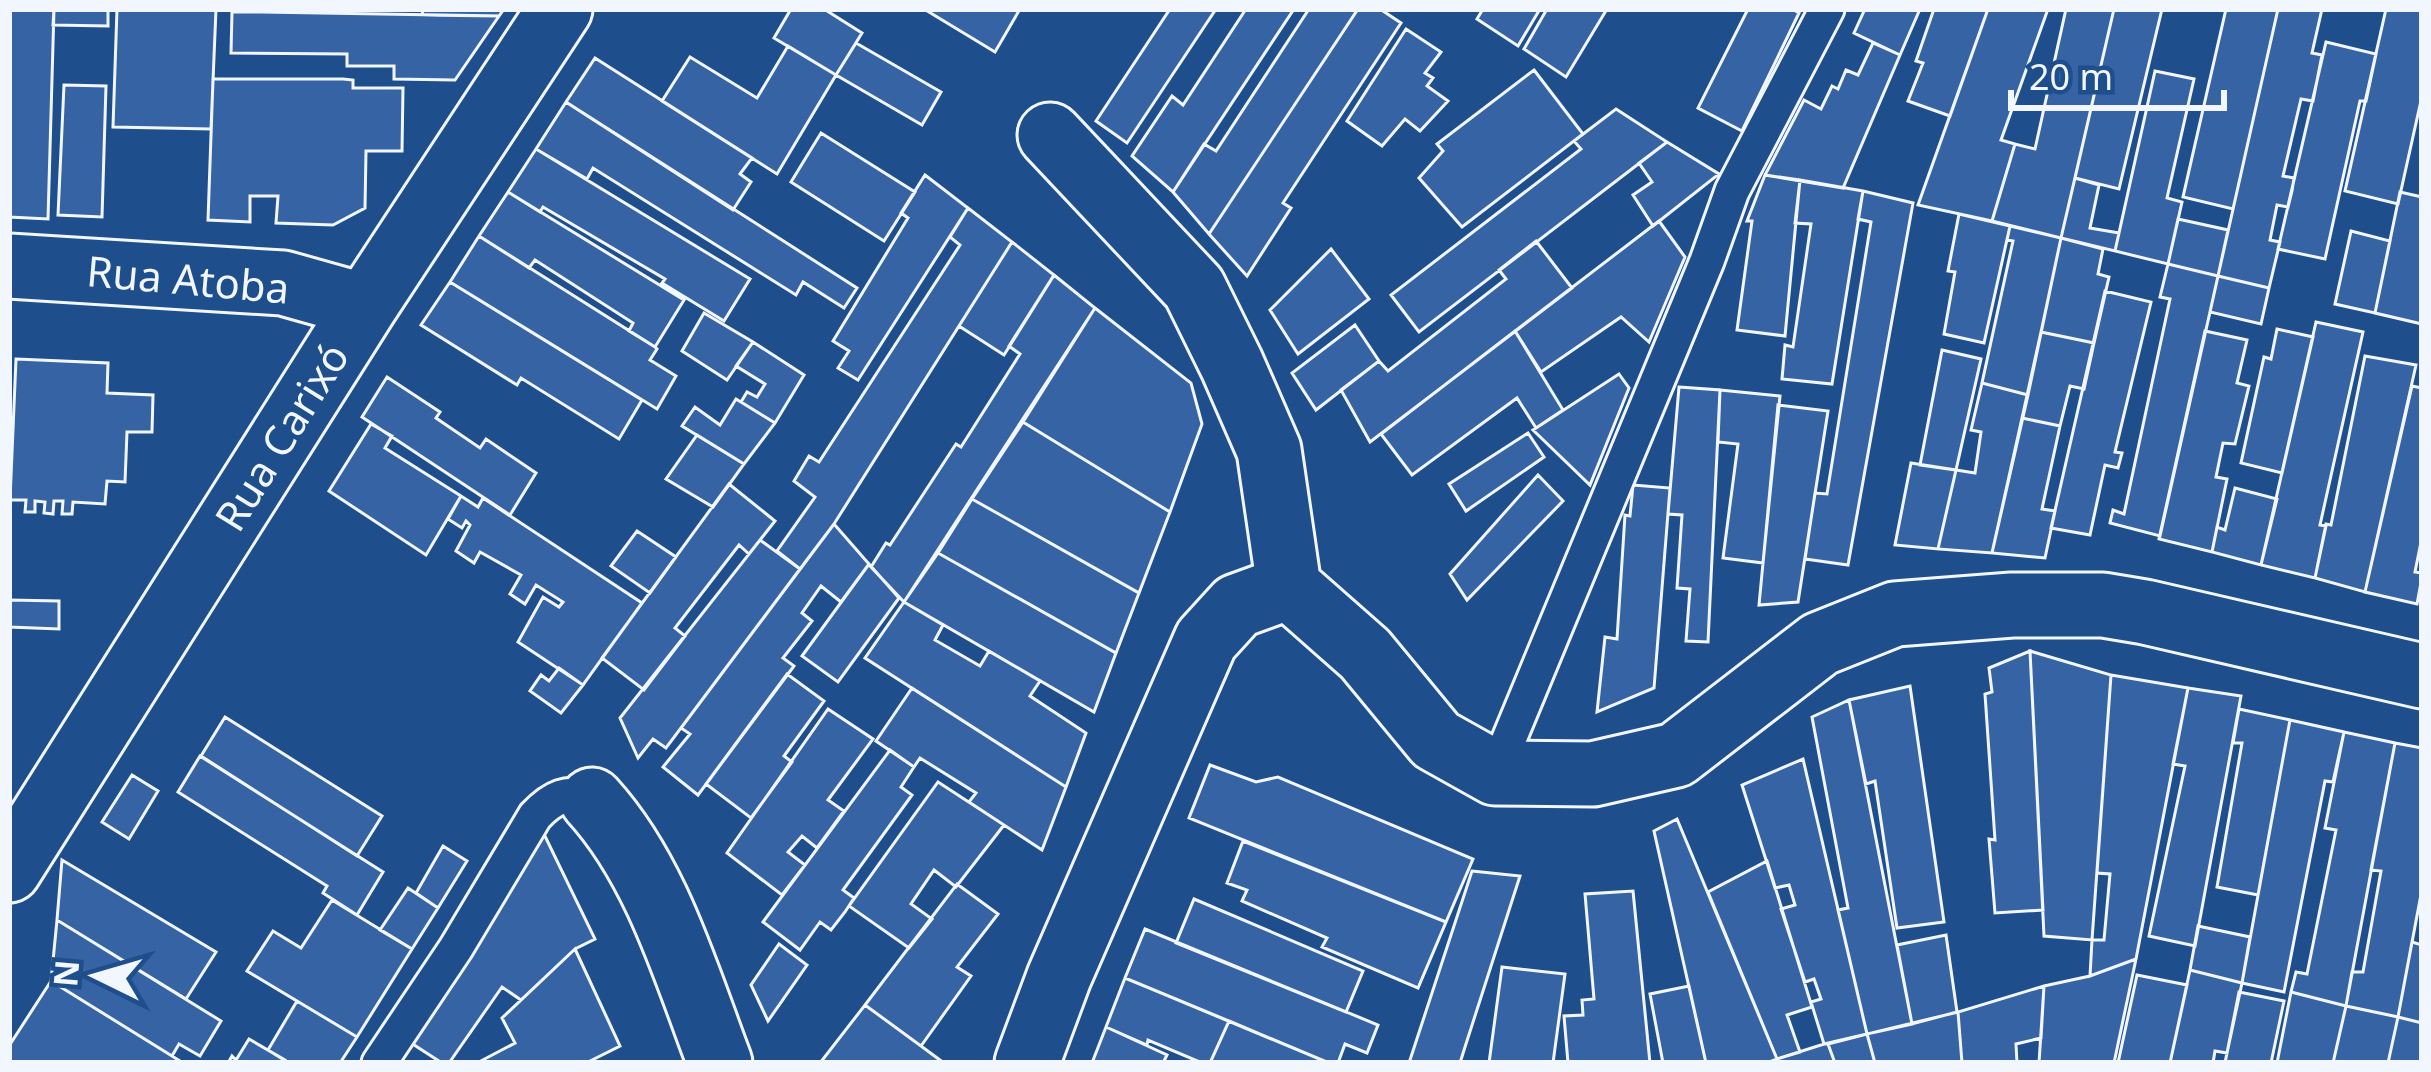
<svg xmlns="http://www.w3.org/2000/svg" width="2431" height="1072" font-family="'Noto Sans',sans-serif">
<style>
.building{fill:#3563a3;stroke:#f2f6ff;stroke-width:3}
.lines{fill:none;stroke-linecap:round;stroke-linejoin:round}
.lane-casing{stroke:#f2f6ff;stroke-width:39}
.street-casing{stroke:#f2f6ff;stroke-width:69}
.lane{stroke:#1f4e8c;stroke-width:33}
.street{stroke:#1f4e8c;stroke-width:63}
.labels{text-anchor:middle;stroke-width:9;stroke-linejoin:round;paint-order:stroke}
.street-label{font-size:42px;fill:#f2f6ff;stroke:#1f4e8c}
</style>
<rect width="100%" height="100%" fill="#1f4e8c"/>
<path class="building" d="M 9,9 L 54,9 L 48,219 L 9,217 Z
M 54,9 L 108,9 L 108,26 L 53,25 Z
M 117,9 L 216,9 L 211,129 L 113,127 Z
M 423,9 L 504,9 L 499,16 L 422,15 Z
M 791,9 L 824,9 L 862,33 L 836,75 L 774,38 Z
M 924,9 L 1020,9 L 995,52 Z
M 1170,9 L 1216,9 L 1127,143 L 1096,121 Z
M 1246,9 L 1294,9 L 1173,192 L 1132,156 L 1172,96 L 1183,105 Z
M 1309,9 L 1358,9 L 1209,234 L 1173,192 L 1204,144 L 1216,151 Z
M 1358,9 L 1380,9 L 1401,23 L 1283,203 L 1291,208 L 1247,276 L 1209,234 Z
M 1483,9 L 1540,9 L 1518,46 L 1477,19 Z
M 1547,9 L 1607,9 L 1566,77 L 1524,49 Z
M 1748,9 L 1792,9 L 1799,13 L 1742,131 L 1698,108 Z
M 1865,9 L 1920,9 L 1900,55 L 1854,33 Z
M 1934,9 L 1988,9 L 1950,116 L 1908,101 L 1923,63 L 1916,61 Z
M 1988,9 L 2048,9 L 2001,140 L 2015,144 L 1992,221 L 1918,205 Z
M 2066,9 L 2114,9 L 2061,238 L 1992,221 L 2015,144 L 2035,149 Z
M 2114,9 L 2162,9 L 2119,189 L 2075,178 Z
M 2226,9 L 2278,9 L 2233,209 L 2183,197 Z
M 2278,9 L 2322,9 L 2312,53 L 2322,55 L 2313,101 L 2301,99 L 2283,176 L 2294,178 L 2292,191 L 2288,207 L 2277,205 L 2270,240 L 2280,242 L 2269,288 L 2218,276 Z
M 2386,9 L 2422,9 L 2422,96 L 2398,204 L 2345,191 Z
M 232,12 L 261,12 L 499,16 L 455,80 L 394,79 L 394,66 L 347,66 L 347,54 L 231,53 Z
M 1406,29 L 1441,52 L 1425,73 L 1433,78 L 1427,86 L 1448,101 L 1420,131 L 1405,119 L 1382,146 L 1347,121 Z
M 2326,42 L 2376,54 L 2366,101 L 2360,101 L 2325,259 L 2278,249 Z
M 856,43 L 941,92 L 922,125 L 836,75 Z
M 1873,43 L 1900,55 L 1843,188 L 1765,175 L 1804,100 L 1821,109 L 1832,86 L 1838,89 L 1846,70 L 1858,75 Z
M 788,46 L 836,75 L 777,174 L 662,101 L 690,57 L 757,98 Z
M 595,58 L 752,158 L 740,174 L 751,182 L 733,210 L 566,102 Z
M 1534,70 L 1583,134 L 1462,227 L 1419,178 L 1443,151 L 1437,144 Z
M 2155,71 L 2194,79 L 2167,198 L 2182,202 L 2168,264 L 2115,251 Z
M 213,79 L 343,79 L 353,80 L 353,88 L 403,88 L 402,151 L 366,151 L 365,208 L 333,225 L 276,223 L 278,196 L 250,196 L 250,222 L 208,220 Z
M 64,85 L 106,86 L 102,217 L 58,215 Z
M 566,102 L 857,288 L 844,308 L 803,282 L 796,295 L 593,168 L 587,179 L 536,149 Z
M 1616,109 L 1667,142 L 1419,332 L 1391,295 L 1581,149 L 1574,141 Z
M 821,133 L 915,192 L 884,241 L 791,182 Z
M 1667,142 L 1719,174 L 1653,226 L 1633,195 L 1652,182 L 1639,163 Z
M 536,149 L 750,279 L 724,321 L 662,283 L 665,279 L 543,207 L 540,212 L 508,192 Z
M 925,175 L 968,208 L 858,380 L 838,368 L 849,351 L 833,341 L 908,218 L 901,213 Z
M 1765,175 L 1800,180 L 1785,336 L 1737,330 L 1752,221 L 1747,221 Z
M 2075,178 L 2099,185 L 2090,228 L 2119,233 L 2115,251 L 2061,238 Z
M 1800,180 L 1863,191 L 1832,384 L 1782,379 L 1785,345 L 1793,347 L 1811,224 L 1795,223 Z
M 1863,191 L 1913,203 L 1848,565 L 1805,559 L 1815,493 L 1827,494 L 1871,222 L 1858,219 Z
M 508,192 L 684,300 L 655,347 L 629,331 L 633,323 L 535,260 L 529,268 L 479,236 Z
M 2400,192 L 2422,197 L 2422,324 L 2375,313 Z
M 968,208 L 1012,242 L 834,524 L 800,569 L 777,551 L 815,497 L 794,481 L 809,456 L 819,462 L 960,245 L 950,237 Z
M 1959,214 L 2010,226 L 1984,343 L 1944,334 L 1955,272 L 1948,271 Z
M 2178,219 L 2228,230 L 2218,276 L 2168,264 Z
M 1659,221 L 1685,257 L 1649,342 L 1621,317 L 1541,372 L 1515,331 Z
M 2010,226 L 2061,238 L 2028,395 L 1982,383 L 2013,241 L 2007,240 Z
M 2351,231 L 2390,241 L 2375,313 L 2335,304 Z
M 479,236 L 655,347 L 657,349 L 650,360 L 676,376 L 657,409 L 450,282 Z
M 2061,238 L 2103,249 L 2098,274 L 2109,277 L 2094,343 L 2041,332 Z
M 1536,241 L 1572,288 L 1370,442 L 1341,390 L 1379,361 L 1388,371 L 1506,279 L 1499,270 Z
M 1012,242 L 1054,275 L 1004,355 L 959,326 Z
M 1331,249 L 1369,299 L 1298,354 L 1270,310 Z
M 2168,264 L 2218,276 L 2160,536 L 2110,523 L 2113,510 L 2124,514 L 2170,299 L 2160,297 Z
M 1054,275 L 1095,308 L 904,602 L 871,567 L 886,543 L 890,545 L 956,444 L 961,447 L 1020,354 L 1009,346 Z
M 2218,276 L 2269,288 L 2261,324 L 2210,312 Z
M 450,282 L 642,400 L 619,439 L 521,378 L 517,385 L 421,325 Z
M 2105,291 L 2151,302 L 2115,452 L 2122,453 L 2118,468 L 2105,465 L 2090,535 L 2051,528 Z
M 1095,308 L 1191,383 L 1202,424 L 1170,512 L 1023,422 Z
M 704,313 L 753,342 L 727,380 L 682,351 Z
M 2316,322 L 2363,332 L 2320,525 L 2326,526 L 2315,578 L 2261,565 Z
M 1355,325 L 1379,361 L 1316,410 L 1292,373 Z
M 2277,329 L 2313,337 L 2282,473 L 2241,463 L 2264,357 L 2271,359 Z
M 1515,331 L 1563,410 L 1536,428 L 1517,398 L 1412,475 L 1381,434 Z
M 2205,331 L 2247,340 L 2237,383 L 2249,386 L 2235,444 L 2223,443 L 2216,477 L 2227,479 L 2212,552 L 2159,539 Z
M 2041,332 L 2094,343 L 2084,389 L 2070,386 L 2060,426 L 2022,418 Z
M 753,342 L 804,375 L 775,423 L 741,402 L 747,392 L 757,397 L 765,384 L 736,366 Z
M 1942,350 L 1981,359 L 1956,470 L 1920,465 Z
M 2365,356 L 2416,365 L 2365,592 L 2315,578 L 2326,524 L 2331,525 Z
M 16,359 L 108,363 L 107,393 L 153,395 L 152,432 L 127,432 L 125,482 L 107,481 L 105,504 L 73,502 L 72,514 L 62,514 L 63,501 L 54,501 L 53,514 L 44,513 L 45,502 L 35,501 L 35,512 L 25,512 L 26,500 L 10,500 Z
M 1619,374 L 1629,388 L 1590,485 L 1533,430 Z
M 387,377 L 440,412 L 436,418 L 480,448 L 486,439 L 536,473 L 510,515 L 362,417 Z
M 1982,383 L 2028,395 L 1992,553 L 1938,549 L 1956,470 L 1975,473 L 1981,432 L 1971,430 Z
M 2412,386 L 2422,388 L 2422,537 L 2415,572 L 2422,573 L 2422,577 L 2417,604 L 2365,592 Z
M 1679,387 L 1720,390 L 1708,642 L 1686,641 L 1690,589 L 1677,588 L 1682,515 L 1668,514 Z
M 1720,390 L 1780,396 L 1763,563 L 1723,558 L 1738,444 L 1718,442 Z
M 736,399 L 775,423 L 744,464 L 682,426 L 695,407 L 720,425 Z
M 1778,405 L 1828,411 L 1798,602 L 1759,605 Z
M 2022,418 L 2060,426 L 2042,509 L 2055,511 L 2045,558 L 1992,553 Z
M 1023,422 L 1170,512 L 1139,593 L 972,499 Z
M 371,424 L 392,436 L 385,448 L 461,496 L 426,555 L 329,491 Z
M 1528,433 L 1544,457 L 1466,511 L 1449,484 Z
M 697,435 L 744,464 L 713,507 L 666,479 Z
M 1911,463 L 1956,470 L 1938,549 L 1895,545 Z
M 1538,475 L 1563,501 L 1467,600 L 1450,574 Z
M 729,484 L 775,521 L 749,554 L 739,545 L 675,628 L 685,636 L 644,690 L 602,658 Z
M 1633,485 L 1670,488 L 1654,688 L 1597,712 L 1605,637 L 1617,639 L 1625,515 L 1630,516 Z
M 2235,488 L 2277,499 L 2261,565 L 2212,552 L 2217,527 L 2225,530 Z
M 461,496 L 478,507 L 483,498 L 642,603 L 583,685 L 518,642 L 543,597 L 559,607 L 563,602 L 536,585 L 525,604 L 510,594 L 521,575 L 480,552 L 474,563 L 456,551 L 470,525 L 466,521 L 462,528 L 448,519 Z
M 972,499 L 1139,593 L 1116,653 L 938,553 Z
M 834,524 L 869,564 L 841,602 L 821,586 L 802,613 L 812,621 L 783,658 L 794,666 L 698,795 L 663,767 L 690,734 L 681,728 Z
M 637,531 L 676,557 L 650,593 L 611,566 Z
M 760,540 L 800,569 L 666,748 L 653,739 L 638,758 L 620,718 Z
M 938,553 L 1116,653 L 1094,712 L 904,602 Z
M 869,564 L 899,598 L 838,682 L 802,656 Z
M 9,600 L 59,601 L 59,629 L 9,627 Z
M 904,602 L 943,625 L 935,640 L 980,666 L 989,651 L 1040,681 L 1030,696 L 1086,733 L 1066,787 L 865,658 Z
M 2030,651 L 2043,910 L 1995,913 L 1989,839 L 1995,840 L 1985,694 L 1992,692 L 1989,668 Z
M 2030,651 L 2111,675 L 2092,940 L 2044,936 Z
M 559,668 L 583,685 L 561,713 L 530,691 L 541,675 L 549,681 Z
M 787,674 L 824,701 L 784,756 L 792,762 L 751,818 L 706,784 Z
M 2111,675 L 2188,688 L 2136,959 L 2090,976 L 2092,940 L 2104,940 L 2110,874 L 2097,873 Z
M 1910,686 L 1944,922 L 1897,928 L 1875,781 L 1866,784 L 1849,700 Z
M 912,688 L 1066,787 L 1042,850 L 969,802 L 976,793 L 920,758 L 914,767 L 876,741 Z
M 2188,688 L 2241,696 L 2195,946 L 2149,936 L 2185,766 L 2173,764 Z
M 1849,700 L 1912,1024 L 1867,1034 L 1838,910 L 1848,908 L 1812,717 Z
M 828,709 L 873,739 L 828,800 L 844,811 L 817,848 L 802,836 L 788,852 L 805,865 L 782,895 L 727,853 Z
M 2239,709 L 2290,720 L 2258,895 L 2217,887 L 2242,743 L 2233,743 Z
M 225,717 L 382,816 L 357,856 L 201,756 Z
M 2290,720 L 2344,732 L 2333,782 L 2325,781 L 2284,992 L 2242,983 Z
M 2344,732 L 2395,743 L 2346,1006 L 2291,992 L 2296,972 L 2307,974 L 2336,830 L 2325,828 Z
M 2395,743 L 2422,748 L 2422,889 L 2398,1017 L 2346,1006 L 2352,972 L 2363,972 L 2381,871 L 2371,870 Z
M 890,750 L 914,767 L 901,787 L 912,795 L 843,890 L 854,898 L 845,912 L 831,930 L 820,922 L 800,950 L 763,922 Z
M 200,756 L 383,872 L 357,915 L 323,893 L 327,886 L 178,792 Z
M 1803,759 L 1867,1034 L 1824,1044 L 1811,1002 L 1821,999 L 1814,979 L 1805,982 L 1781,909 L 1795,905 L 1789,885 L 1775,888 L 1742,785 Z
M 1210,765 L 1256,782 L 1278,777 L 1473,859 L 1446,922 L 1189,818 Z
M 132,775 L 158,791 L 129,839 L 102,822 Z
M 938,782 L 1004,825 L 956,887 L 934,870 L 911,904 L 932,919 L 909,948 L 849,906 Z
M 1677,819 L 1777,1059 L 1767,1063 L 1706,1063 L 1654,831 Z
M 542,830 L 595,939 L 575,949 L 521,1000 L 502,987 L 449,1063 L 442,1063 L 408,1041 Z
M 1243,841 L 1446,922 L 1418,988 L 1322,947 L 1327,938 L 1242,901 L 1247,890 L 1227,883 Z
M 443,846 L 467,861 L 438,908 L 416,893 Z
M 62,860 L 216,952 L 186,999 L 57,920 Z
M 1767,861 L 1812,1007 L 1787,1015 L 1800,1052 L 1777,1059 L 1708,892 Z
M 1472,871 L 1520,876 L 1465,1047 L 1460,1063 L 1409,1063 Z
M 957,884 L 998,914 L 957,967 L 971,976 L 921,1046 L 865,1005 Z
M 408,888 L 438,908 L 412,949 L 380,930 Z
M 1633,891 L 1650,1063 L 1568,1063 L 1564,1016 L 1583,1015 L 1582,1000 L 1594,999 L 1585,894 Z
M 1194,899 L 1363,971 L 1346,1012 L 1176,943 Z
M 332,900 L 412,949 L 357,1037 L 247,971 L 273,931 L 301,948 Z
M 57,920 L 221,1021 L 200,1056 L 179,1044 L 172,1056 L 51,981 Z
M 2198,926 L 2250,937 L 2242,983 L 2190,970 Z
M 1145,929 L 1378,1025 L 1367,1053 L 1345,1044 L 1338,1063 L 1329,1063 L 1125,978 Z
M 1946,935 L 1957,1012 L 1912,1024 L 1897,945 Z
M 2412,942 L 2422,945 L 2422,1023 L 2398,1017 Z
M 779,944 L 807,965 L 768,1021 L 751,985 Z
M 575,949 L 620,1046 L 586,1063 L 477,1063 L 515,1043 L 502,1018 Z
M 2136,959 L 2114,1063 L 2039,1063 L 2044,986 L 2090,976 Z
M 1502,967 L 1565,974 L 1553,1063 L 1489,1063 Z
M 2190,970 L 2242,983 L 2227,1053 L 2215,1051 L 2213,1063 L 2170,1063 Z
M 2137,975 L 2187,985 L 2170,1063 L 2118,1063 Z
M 1125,978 L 1229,1021 L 1210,1063 L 1202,1063 L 1148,1040 L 1147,1045 L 1106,1027 Z
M 51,981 L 172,1056 L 183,1063 L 9,1063 L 9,1046 Z
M 1689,986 L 1706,1063 L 1663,1063 L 1650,994 Z
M 2044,986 L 2041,1038 L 2016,1044 L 2017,1063 L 1962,1063 L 1958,1012 Z
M 2239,992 L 2284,1001 L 2271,1063 L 2225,1063 Z
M 2291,992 L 2346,1006 L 2333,1063 L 2277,1063 Z
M 297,1001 L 357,1037 L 340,1063 L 289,1063 L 268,1050 Z
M 865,1005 L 921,1046 L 944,1063 L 820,1063 Z
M 2346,1006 L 2398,1017 L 2388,1063 L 2333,1063 Z
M 1958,1012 L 1962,1063 L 1875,1063 L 1867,1034 Z
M 2398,1017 L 2422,1023 L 2422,1063 L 2388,1063 Z
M 1229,1021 L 1329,1063 L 1210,1063 Z
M 1106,1027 L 1167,1055 L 1164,1061 L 1169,1063 L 1092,1063 Z
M 1867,1034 L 1875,1063 L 1835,1063 L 1828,1044 Z
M 249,1039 L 285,1060 L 283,1063 L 228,1063 L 232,1056 L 236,1060 Z
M 1824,1044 L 1828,1044 L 1835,1063 L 1778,1063 L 1777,1059 Z"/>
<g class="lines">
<g class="lane-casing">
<path id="lane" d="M 1495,773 L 1707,261 L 1732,191 L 1827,9
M 379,1063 L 456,948 L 535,816 C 552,798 568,789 592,800"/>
</g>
<g class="street-casing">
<path id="street" d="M 1050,135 L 1194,288 L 1232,365 L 1269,450 L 1289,587 L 1365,654 L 1436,740 L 1495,773 L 1593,774 L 1676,755 L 1820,644 L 1895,614 L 2012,605 L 2103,605 L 2145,612 L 2422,676
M 9,266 L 283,283 L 365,306
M 592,800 C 657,871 686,974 720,1063
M 9,870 L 365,306 L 560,9
M 1027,1063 L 1059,977 L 1206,640 L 1237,606 L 1289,587"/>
</g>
<use href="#lane" class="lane"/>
<use href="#street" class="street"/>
</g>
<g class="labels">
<g class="street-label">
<text transform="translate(188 280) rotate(5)" y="15">Rua Atoba</text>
<text transform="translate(282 437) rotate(-58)" y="15">Rua Carixó</text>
</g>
</g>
<rect width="2431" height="1072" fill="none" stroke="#f2f6ff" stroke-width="24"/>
<g transform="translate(96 976) rotate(275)" stroke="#1f4e8c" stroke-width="9" paint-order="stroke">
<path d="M0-9L21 45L0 30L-21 45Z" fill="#f2f6ff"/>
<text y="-18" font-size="33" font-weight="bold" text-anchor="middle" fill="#f2f6ff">N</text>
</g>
<path d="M2011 90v18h213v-18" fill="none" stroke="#f2f6ff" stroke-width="6"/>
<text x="2029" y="90" font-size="36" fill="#f2f6ff" stroke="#1f4e8c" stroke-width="9" paint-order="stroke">20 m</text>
</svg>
